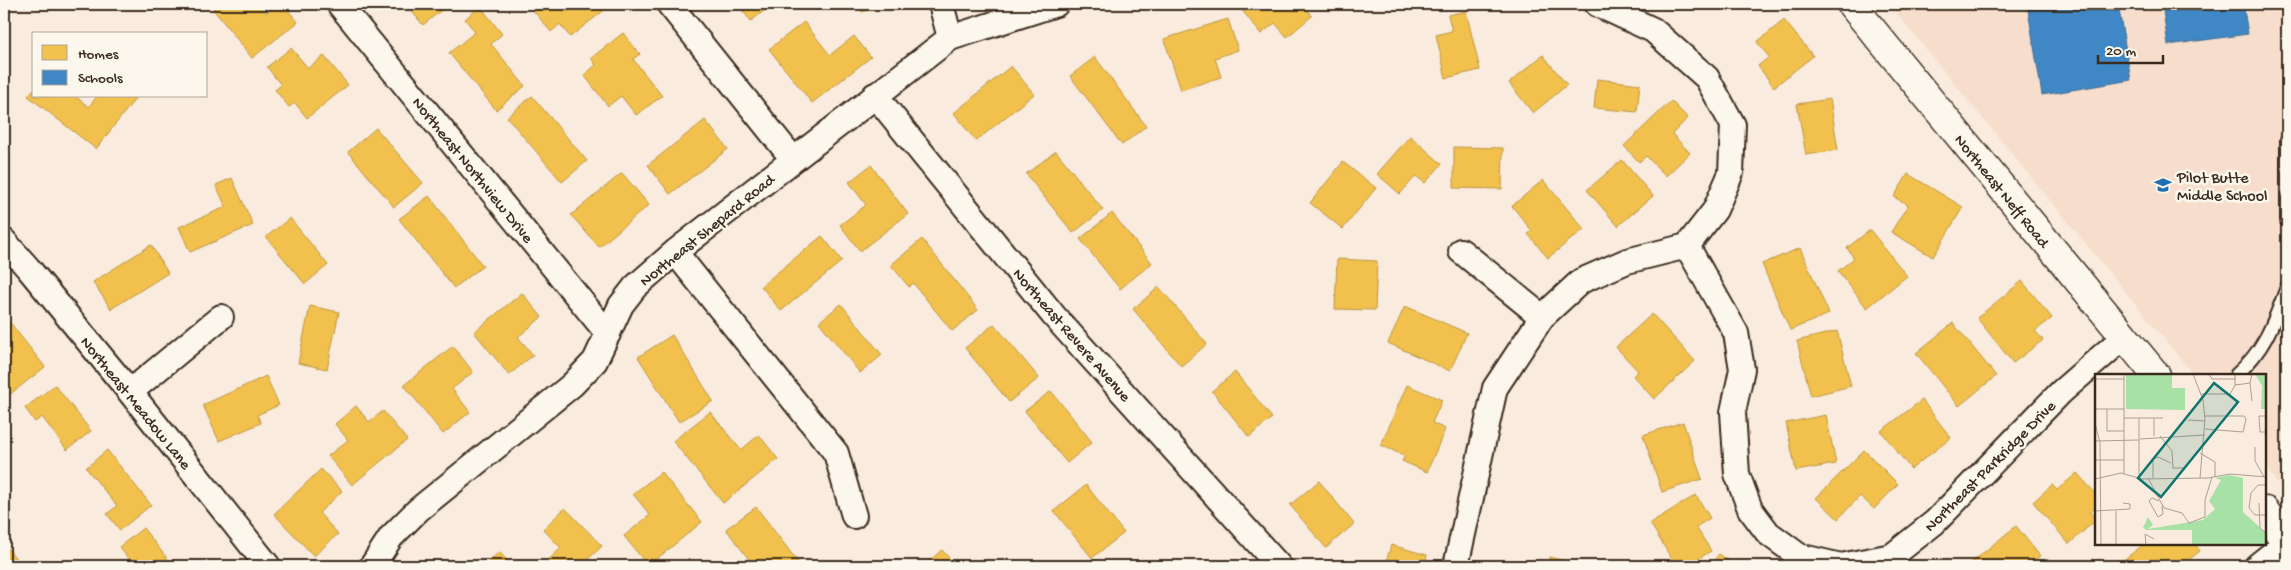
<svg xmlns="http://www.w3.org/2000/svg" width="2291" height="570" font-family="'Gochi Hand',sans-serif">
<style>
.built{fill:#f6ddcc}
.homes{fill:#f2c14e;stroke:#bb9440}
.schools{fill:#3f88c5;stroke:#3e6c93}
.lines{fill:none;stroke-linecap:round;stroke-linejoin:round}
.lane-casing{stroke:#3b2a1e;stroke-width:16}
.street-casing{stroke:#3b2a1e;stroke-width:28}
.secondary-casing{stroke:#3b2a1e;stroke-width:31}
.lane{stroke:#fbf7ec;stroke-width:12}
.street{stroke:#fbf7ec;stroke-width:24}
.secondary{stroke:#fbf7ec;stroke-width:28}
.labels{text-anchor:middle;stroke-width:5;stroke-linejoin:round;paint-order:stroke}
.street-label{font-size:16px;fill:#3b2a1e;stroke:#fbf7ec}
.poi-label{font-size:16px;fill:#3b2a1e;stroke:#fbf7ec;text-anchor:start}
.inset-road{fill:none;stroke:#ad9e91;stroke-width:1}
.view{fill:#0f766e;fill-opacity:0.15;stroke:#0f766e;stroke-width:2.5}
.inset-edge{fill:none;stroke:#3b2a1e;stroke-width:2.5}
</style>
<rect width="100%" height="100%" fill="#f9ebdd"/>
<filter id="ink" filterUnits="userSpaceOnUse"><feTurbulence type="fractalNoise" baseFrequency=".02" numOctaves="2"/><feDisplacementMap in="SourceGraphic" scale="10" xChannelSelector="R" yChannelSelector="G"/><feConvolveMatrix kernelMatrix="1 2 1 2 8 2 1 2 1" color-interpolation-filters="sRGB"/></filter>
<g filter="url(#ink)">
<path class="built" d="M 1889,4 L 2287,4 L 2287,497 L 2265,466 L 2265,375 L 2194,375 Z"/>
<path class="homes" d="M 219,4 L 258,4 L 266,13 L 278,4 L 283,4 L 298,22 L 252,58 L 213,9 Z
M 406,4 L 449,4 L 423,25 Z
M 538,4 L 612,4 L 570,37 L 560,24 L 551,32 L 532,9 Z
M 737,4 L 773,4 L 751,21 Z
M 859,4 L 886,4 L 862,12 Z
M 1237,4 L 1302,4 L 1312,16 L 1287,37 L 1275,23 L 1261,34 Z
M 480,6 L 502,34 L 491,44 L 525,86 L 496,110 L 449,53 L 475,32 L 465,19 Z
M 1466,11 L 1480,70 L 1446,78 L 1436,35 L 1452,31 L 1448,15 Z
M 1228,19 L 1238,50 L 1215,58 L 1221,77 L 1181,90 L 1164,39 Z
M 1784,20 L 1813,56 L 1774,87 L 1758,66 L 1769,57 L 1757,42 Z
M 804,22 L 830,55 L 854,36 L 871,57 L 812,103 L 769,49 Z
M 623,33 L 640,54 L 633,59 L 662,96 L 636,115 L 621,96 L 608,106 L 584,75 L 596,65 L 591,58 Z
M 291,48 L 308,68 L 324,56 L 348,85 L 307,118 L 295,103 L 289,107 L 275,90 L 281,85 L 267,67 Z
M 1543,55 L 1567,85 L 1533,113 L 1509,83 Z
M 1095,57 L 1146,126 L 1122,145 L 1070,76 Z
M 1011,66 L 1034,94 L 976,141 L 954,113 Z
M 1597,79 L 1640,84 L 1637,112 L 1594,108 Z
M 34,89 L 34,96 L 75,96 L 89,107 L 97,96 L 132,96 L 135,99 L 96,149 L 28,96 Z
M 532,96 L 587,161 L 562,182 L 507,117 Z
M 1830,99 L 1838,150 L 1806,155 L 1797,104 Z
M 1671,101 L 1688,118 L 1672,134 L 1690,153 L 1666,176 L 1646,156 L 1639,162 L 1624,146 Z
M 705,120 L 728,149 L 670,194 L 648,165 Z
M 376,128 L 423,183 L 394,207 L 348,152 Z
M 1410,136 L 1442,164 L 1425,183 L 1416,176 L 1400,194 L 1377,174 Z
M 1454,147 L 1503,148 L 1502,189 L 1454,188 Z
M 1056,151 L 1103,210 L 1073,233 L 1026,174 Z
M 1622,160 L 1653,196 L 1618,226 L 1587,190 Z
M 1343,162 L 1376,188 L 1343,229 L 1310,203 Z
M 871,165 L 908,214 L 860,251 L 840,225 L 866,205 L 849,182 Z
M 622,173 L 649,205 L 599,247 L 571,215 Z
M 1908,174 L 1963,207 L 1933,257 L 1891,232 L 1908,205 L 1894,197 Z
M 232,178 L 253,225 L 190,252 L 179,227 L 226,207 L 216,185 Z
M 1543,180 L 1584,229 L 1548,258 L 1528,234 L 1532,231 L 1512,206 Z
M 429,196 L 483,266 L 454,288 L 399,219 Z
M 1112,213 L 1152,263 L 1120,289 L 1080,239 Z
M 290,218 L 328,265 L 305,284 L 266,237 Z
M 1870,230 L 1907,276 L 1867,308 L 1838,271 L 1854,258 L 1847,248 Z
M 822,236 L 842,261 L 781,311 L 761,286 Z
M 922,239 L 978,310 L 952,331 L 913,283 L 909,287 L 891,265 Z
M 151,245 L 168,273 L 111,309 L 93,282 Z
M 1800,248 L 1829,314 L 1790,330 L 1762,264 Z
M 1337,259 L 1377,261 L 1375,310 L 1335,309 Z
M 2022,281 L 2052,318 L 2035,331 L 2043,340 L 2013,363 L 1977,318 Z
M 1159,287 L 1207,344 L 1181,366 L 1133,309 Z
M 522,293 L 542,317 L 518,337 L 533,355 L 509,375 L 474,332 Z
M 841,304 L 882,355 L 860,373 L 819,322 Z
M 310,306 L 339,312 L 327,369 L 298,363 Z
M 1405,306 L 1467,333 L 1450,371 L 1388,343 Z
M 1652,314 L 1695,361 L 1654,399 L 1633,376 L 1638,371 L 1616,347 Z
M 4,315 L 45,367 L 4,399 Z
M 1953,323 L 1996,376 L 1959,406 L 1916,353 Z
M 994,324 L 1039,378 L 1009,402 L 965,348 Z
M 1837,331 L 1851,386 L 1811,396 L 1797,341 Z
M 672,335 L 713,401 L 679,422 L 638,357 Z
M 453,346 L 473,372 L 452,389 L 470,412 L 443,434 L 404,385 Z
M 1235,372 L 1272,418 L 1249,437 L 1212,391 Z
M 266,376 L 279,405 L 257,415 L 261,423 L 219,441 L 203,405 Z
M 55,385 L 91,431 L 67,450 L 42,417 L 35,422 L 25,408 Z
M 1407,385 L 1442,400 L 1432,423 L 1445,429 L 1427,472 L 1402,461 L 1405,456 L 1381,445 Z
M 1051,391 L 1092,442 L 1067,463 L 1025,411 Z
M 1922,400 L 1951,438 L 1911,469 L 1881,431 Z
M 356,406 L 369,422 L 383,411 L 407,440 L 352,485 L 328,456 L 348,440 L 335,424 Z
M 710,412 L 741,450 L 759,435 L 778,459 L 723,503 L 673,441 Z
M 1826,415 L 1836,464 L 1796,471 L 1786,423 Z
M 1683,422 L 1702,479 L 1662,492 L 1643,435 Z
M 107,450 L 151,505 L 120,530 L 107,514 L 117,506 L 86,468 Z
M 1864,450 L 1898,484 L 1874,509 L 1860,496 L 1838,519 L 1816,498 Z
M 321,469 L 342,491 L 319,513 L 338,534 L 314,556 L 274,514 Z
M 661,472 L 702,522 L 648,566 L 624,536 L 650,515 L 633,494 Z
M 2077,473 L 2096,494 L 2096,507 L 2090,512 L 2096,520 L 2069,544 L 2033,502 L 2052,485 L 2057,490 Z
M 1319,481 L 1354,524 L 1326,548 L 1290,505 Z
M 1086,485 L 1124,533 L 1092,558 L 1054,511 Z
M 1696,495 L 1710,518 L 1696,527 L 1711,551 L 1686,566 L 1676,566 L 1650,523 Z
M 756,507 L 801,566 L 754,566 L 726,529 Z
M 565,508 L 602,546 L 581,566 L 542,566 L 561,548 L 543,529 Z
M 2016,526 L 2040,556 L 2027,566 L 1967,566 Z
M 143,528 L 173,566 L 135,566 L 119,547 Z
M 4,544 L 22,566 L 4,566 Z
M 2144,544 L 2195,544 L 2200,551 L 2181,566 L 2116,566 Z
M 1391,545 L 1427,555 L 1424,566 L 1385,566 Z
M 942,550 L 956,566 L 923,566 Z
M 499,552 L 513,566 L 484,566 Z
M 1719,554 L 1736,566 L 1710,566 Z
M 1550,557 L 1581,566 L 1547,566 Z"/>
<path class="schools" d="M 2027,4 L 2118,4 L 2131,80 L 2042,95 Z
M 2162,4 L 2243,4 L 2248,34 L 2168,45 Z"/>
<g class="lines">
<g class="lane-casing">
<path id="lane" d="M 2287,140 L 2287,221
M 2236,375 C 2265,350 2274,322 2287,287"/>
</g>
<g class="street-casing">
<path id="street" d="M 339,4 L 608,334
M 669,4 L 793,159
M 941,4 L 950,38
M 875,95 L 1054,316 L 1279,566
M 4,241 L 28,268 L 130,392 L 268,566
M 1687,246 L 1736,333 L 1742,369 L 1733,412 L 1737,474 L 1750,509 L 1768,533 L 1799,556 L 1841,566 L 1892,556 L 1935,522 L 2061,392 L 2124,337
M 1461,251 L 1542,317
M 675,252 L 836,453 L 854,516
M 130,392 L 221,317
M 372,566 L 391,537 L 418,510 L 572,385 L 595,361 L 621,305 L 635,287 L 675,252 L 950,38 L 1056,4
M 1456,566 L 1495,388 L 1542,317 L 1581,281 L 1627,261 L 1687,246 L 1715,210 L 1731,173 L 1733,125 L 1707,78 L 1653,30 L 1597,4
M 2257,566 L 2286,543"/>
</g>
<g class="secondary-casing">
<path id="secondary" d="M 1851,4 L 2156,375
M 2265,511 L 2287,545"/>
</g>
<use href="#lane" class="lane"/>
<use href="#street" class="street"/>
<use href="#secondary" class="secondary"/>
</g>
</g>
<defs>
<g id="school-bare" transform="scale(1.35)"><path d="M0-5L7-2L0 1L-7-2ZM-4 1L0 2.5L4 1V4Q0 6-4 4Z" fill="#1f6fb2" stroke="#fbf7ec" stroke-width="2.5" paint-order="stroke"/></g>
</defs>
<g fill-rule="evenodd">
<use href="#school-bare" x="2163" y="185"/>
</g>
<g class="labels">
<g class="street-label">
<text transform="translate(474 169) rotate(51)" y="6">Northeast Northview Drive</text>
<text transform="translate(2003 190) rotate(51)" y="6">Northeast Neff Road</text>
<text transform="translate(706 229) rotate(-39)" y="6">Northeast Shepard Road</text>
<text transform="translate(1073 334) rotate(49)" y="6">Northeast Revere Avenue</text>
<text transform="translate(137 402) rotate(51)" y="6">Northeast Meadow Lane</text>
<text transform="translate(1989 465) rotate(-45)" y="6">Northeast Parkridge Drive</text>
</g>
<g class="poi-label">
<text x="2177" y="182">Pilot Butte<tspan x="2177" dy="18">Middle School</tspan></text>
</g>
</g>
<g transform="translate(2095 374)">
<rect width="171" height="171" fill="#f9ebdd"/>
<path d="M 31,0 L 77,0 L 77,14 L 90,14 L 90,36 L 31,35 ZM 160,0 L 171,0 L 171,35 L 166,35 L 167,12 ZM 134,101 L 148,104 L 148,138 L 171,159 L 171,171 L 97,171 L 97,156 L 52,156 L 48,154 L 53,143 L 58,151 L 53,155 L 108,146 L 120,135 L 114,127 L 126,106 L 120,104 Z" fill="#a7e1a6"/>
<path class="inset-road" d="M 29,0 L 29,100M 98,0 L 108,26 L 110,45 L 105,104M 114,0 L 117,5 L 141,5M 0,5 L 29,5M 155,9 L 157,27M 140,11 L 155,9 L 157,0M 105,20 L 135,20 L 140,11 L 140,0M 0,35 L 29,35M 12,35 L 12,57 L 29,57M 109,42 L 149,42 L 151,45 L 148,58 L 110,55M 172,42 L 164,42 L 165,58 L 172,58M 29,44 L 68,44M 44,44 L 44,104M 93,46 L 110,47M 0,49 L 5,69 L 6,171M 59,62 L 59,44M 65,62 L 77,77 L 78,94 L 89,94M 45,65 L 110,61M 0,67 L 44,66M 160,73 L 160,87 L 169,103M 105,79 L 120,88 L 120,103M 0,86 L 29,86M 53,104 L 69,134 L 87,139 L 94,149 L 110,143 L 110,126 L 117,103M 58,104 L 58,85 L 63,83 L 76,89M 0,105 L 26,99 L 47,105 L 113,104 L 135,100 L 172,103M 172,111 L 163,111 L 156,119 L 154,134 L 160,141 L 172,141M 64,127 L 57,124 L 54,127 L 63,143 L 68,140 L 67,132M 164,129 L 165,154 L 172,160M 0,137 L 35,135 L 35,130 L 28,129M 21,171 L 21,137M 51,171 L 50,160 L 59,165"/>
<path class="view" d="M 119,9 L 143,28 L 66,123 L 43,104 Z"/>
<rect width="171" height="171" class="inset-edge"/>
</g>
<rect width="2291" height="570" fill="none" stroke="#fbf7ec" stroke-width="20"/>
<rect x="10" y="10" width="2271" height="550" fill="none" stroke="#3b2a1e" stroke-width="2" filter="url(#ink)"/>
<rect x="32" y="32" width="175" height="65" fill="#fbf7ec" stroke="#aea59a"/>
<rect x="42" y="45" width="25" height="15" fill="#f2c14e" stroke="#aea59a"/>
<text x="78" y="58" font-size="15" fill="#3b2a1e">Homes</text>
<rect x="42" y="70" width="25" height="15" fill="#3f88c5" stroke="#aea59a"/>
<text x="78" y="82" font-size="15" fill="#3b2a1e">Schools</text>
<path d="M2098 55v8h65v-8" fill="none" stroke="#3b2a1e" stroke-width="2.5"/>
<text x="2106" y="55" font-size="15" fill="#3b2a1e" stroke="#fbf7ec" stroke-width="4" paint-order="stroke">20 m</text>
</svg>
